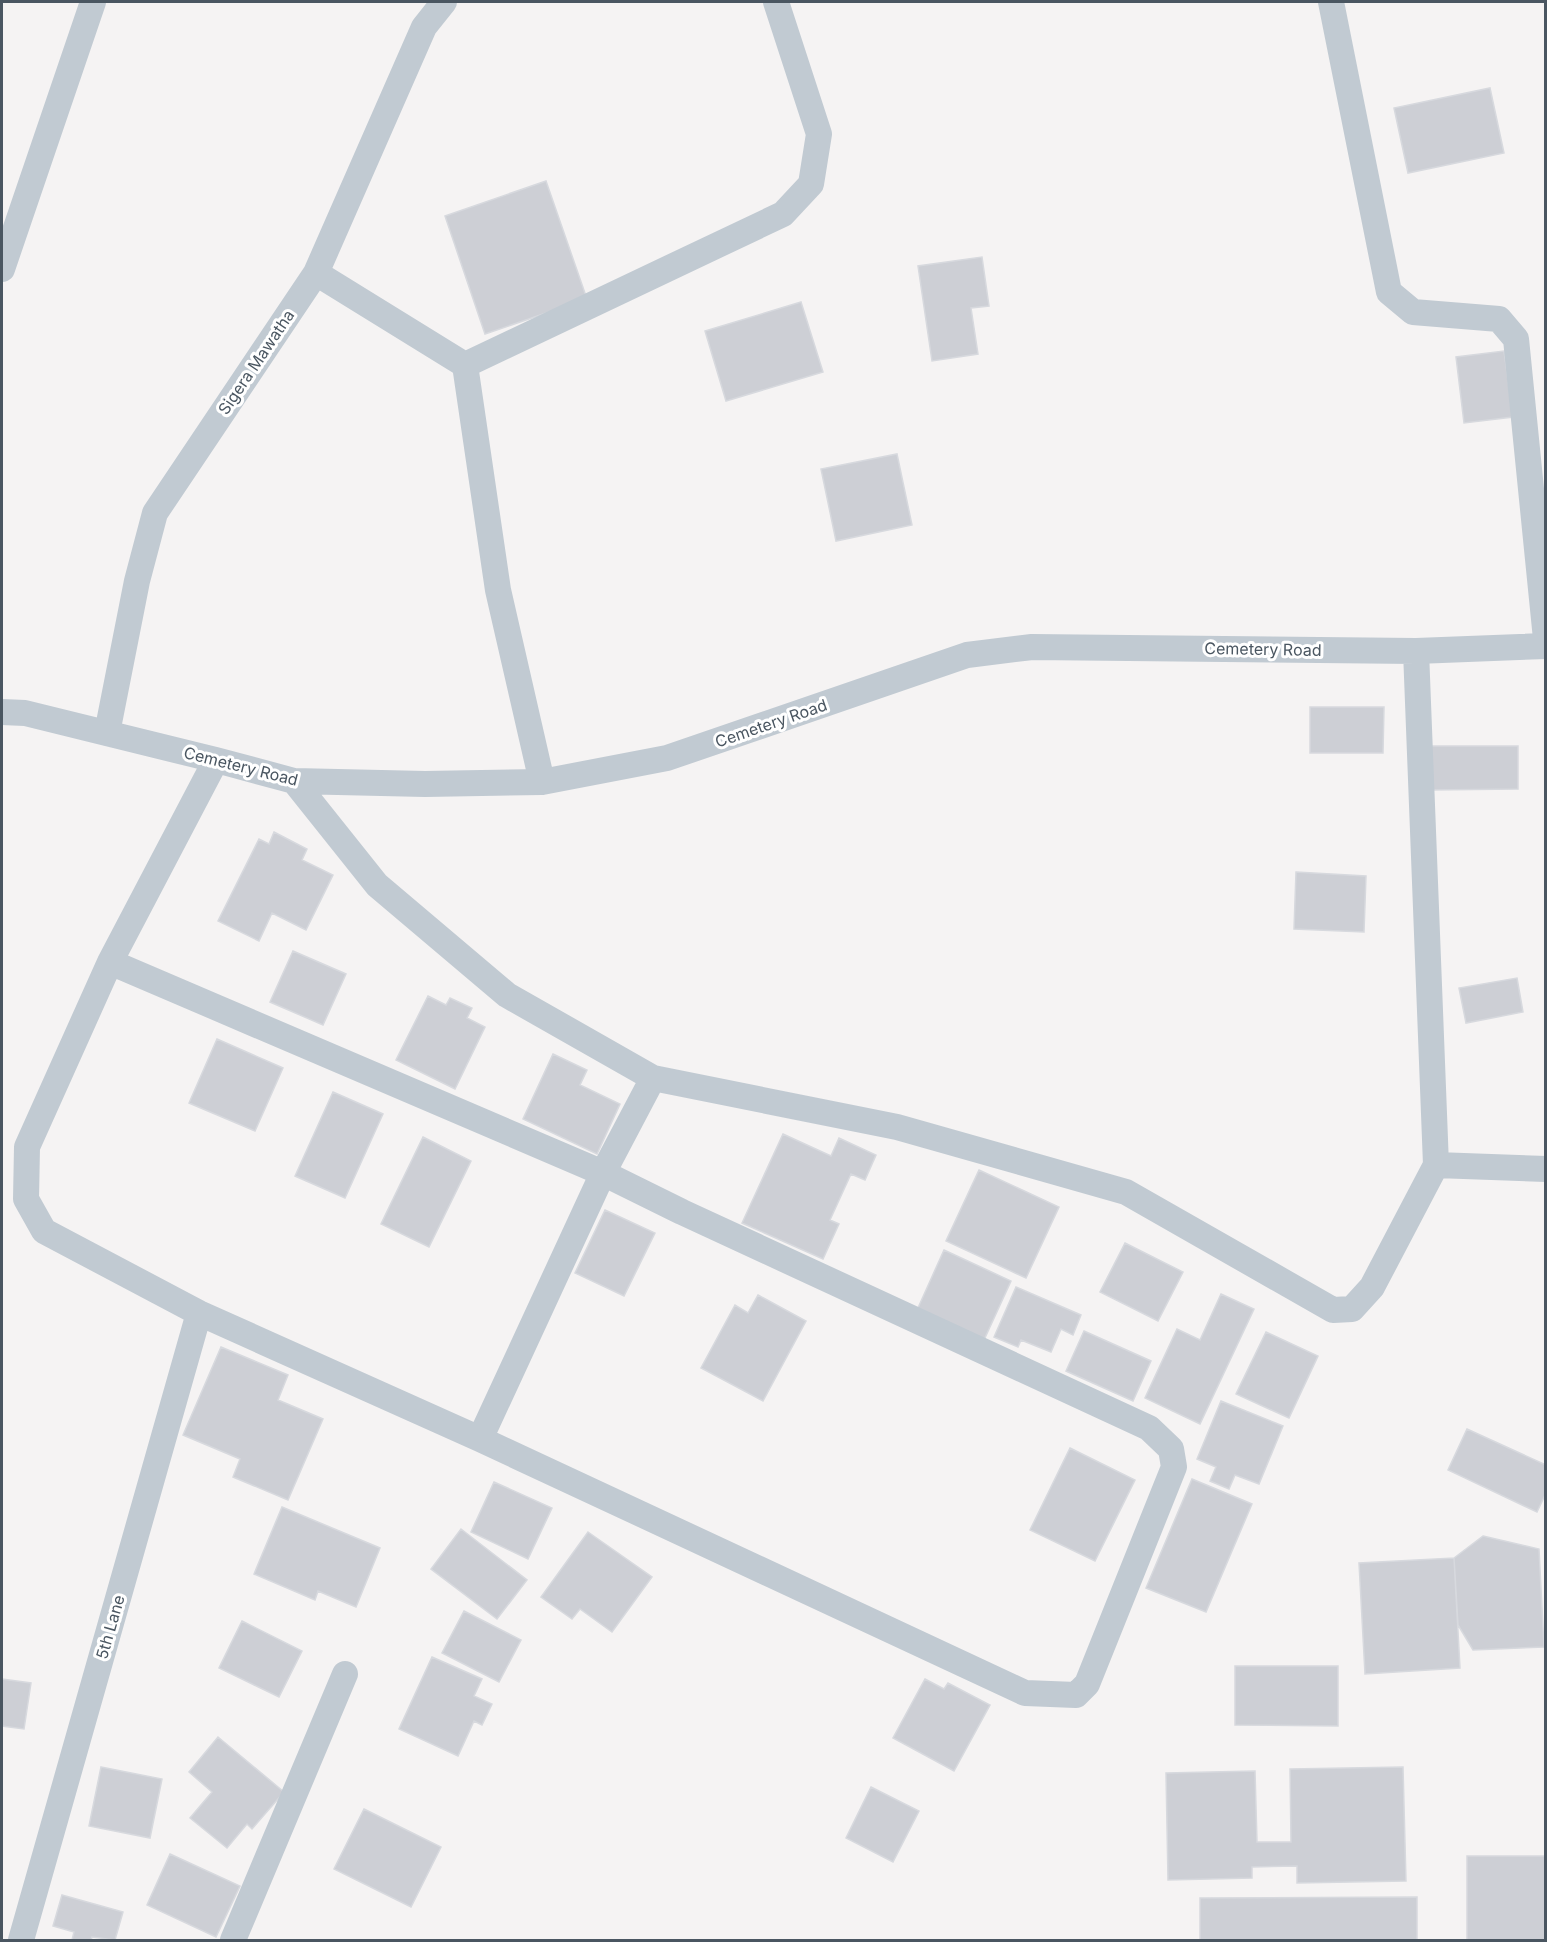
<svg xmlns="http://www.w3.org/2000/svg" width="1547" height="1942" font-family="Inter,sans-serif">
<style>
.building{fill:#cdcfd5;stroke:#d7d9de;stroke-width:1.5}
.lines{fill:none;stroke-linecap:round;stroke-linejoin:round}
.minor{stroke:#c1cad2;stroke-width:26}
.labels{text-anchor:middle;stroke-width:6;stroke-linejoin:round;paint-order:stroke}
.street-label{font-size:16px;fill:#4a5661;stroke:#fff}
</style>
<rect width="100%" height="100%" fill="#f5f3f3"/>
<path class="building" d="M 1490,88 L 1504,153 L 1408,173 L 1394,108 Z
M 546,181 L 587,299 L 485,334 L 445,216 Z
M 982,257 L 989,306 L 971,308 L 978,354 L 932,361 L 918,266 Z
M 801,302 L 823,372 L 726,401 L 705,331 Z
M 1504,351 L 1513,417 L 1464,423 L 1456,357 Z
M 897,454 L 912,525 L 836,541 L 821,469 Z
M 1310,707 L 1384,707 L 1383,753 L 1310,753 Z
M 1430,746 L 1518,746 L 1518,789 L 1430,790 Z
M 274,832 L 307,849 L 302,860 L 333,875 L 306,930 L 272,913 L 259,941 L 218,921 L 259,839 L 269,844 Z
M 1296,872 L 1366,876 L 1364,932 L 1294,929 Z
M 293,951 L 346,974 L 323,1025 L 270,1002 Z
M 1517,978 L 1523,1012 L 1466,1023 L 1459,988 Z
M 428,996 L 446,1005 L 450,998 L 472,1008 L 467,1018 L 485,1027 L 455,1089 L 396,1060 Z
M 217,1039 L 283,1068 L 255,1131 L 189,1103 Z
M 553,1054 L 587,1070 L 580,1085 L 620,1104 L 597,1154 L 523,1119 Z
M 333,1092 L 383,1114 L 345,1198 L 295,1176 Z
M 783,1134 L 831,1156 L 839,1138 L 876,1155 L 865,1180 L 851,1174 L 830,1220 L 839,1224 L 823,1259 L 742,1223 Z
M 423,1137 L 471,1161 L 429,1247 L 381,1224 Z
M 979,1170 L 1059,1207 L 1026,1278 L 946,1241 Z
M 605,1210 L 655,1233 L 624,1296 L 575,1273 Z
M 1125,1243 L 1183,1272 L 1158,1321 L 1100,1292 Z
M 944,1250 L 1011,1281 L 984,1340 L 917,1310 Z
M 1016,1287 L 1081,1315 L 1073,1335 L 1061,1329 L 1051,1352 L 1021,1340 L 1018,1347 L 994,1337 Z
M 1221,1294 L 1254,1309 L 1200,1424 L 1145,1398 L 1177,1329 L 1200,1340 Z
M 758,1295 L 806,1321 L 763,1401 L 701,1368 L 735,1305 L 748,1313 Z
M 1084,1331 L 1151,1361 L 1133,1401 L 1066,1371 Z
M 1266,1332 L 1318,1356 L 1289,1418 L 1236,1394 Z
M 221,1347 L 288,1375 L 278,1400 L 323,1419 L 288,1500 L 233,1477 L 240,1459 L 183,1435 Z
M 1221,1401 L 1283,1426 L 1259,1484 L 1235,1475 L 1229,1489 L 1210,1481 L 1216,1467 L 1197,1459 Z
M 1467,1429 L 1546,1465 L 1546,1493 L 1537,1512 L 1448,1470 Z
M 1070,1448 L 1135,1480 L 1095,1561 L 1030,1530 Z
M 1192,1479 L 1252,1504 L 1206,1612 L 1146,1588 Z
M 494,1482 L 552,1508 L 528,1559 L 471,1532 Z
M 282,1507 L 380,1548 L 356,1607 L 318,1591 L 315,1600 L 254,1574 Z
M 461,1529 L 527,1580 L 497,1619 L 431,1569 Z
M 588,1532 L 652,1577 L 612,1632 L 580,1609 L 572,1619 L 541,1597 Z
M 1483,1536 L 1539,1549 L 1544,1647 L 1473,1650 L 1458,1625 L 1454,1558 Z
M 1454,1558 L 1460,1668 L 1365,1674 L 1359,1563 Z
M 464,1611 L 521,1640 L 499,1682 L 442,1653 Z
M 242,1621 L 302,1651 L 279,1697 L 219,1668 Z
M 432,1657 L 482,1679 L 474,1696 L 492,1704 L 482,1725 L 474,1721 L 458,1756 L 399,1729 Z
M 1235,1666 L 1338,1666 L 1338,1726 L 1235,1725 Z
M 2,1679 L 31,1683 L 24,1729 L 2,1726 Z
M 925,1679 L 944,1689 L 948,1683 L 990,1705 L 954,1771 L 893,1738 Z
M 218,1737 L 284,1792 L 252,1829 L 247,1824 L 227,1848 L 190,1818 L 212,1792 L 189,1772 Z
M 101,1767 L 162,1779 L 150,1838 L 89,1826 Z
M 1403,1767 L 1406,1881 L 1297,1883 L 1297,1866 L 1252,1867 L 1252,1878 L 1168,1880 L 1166,1773 L 1255,1771 L 1257,1842 L 1291,1842 L 1290,1769 Z
M 871,1787 L 919,1811 L 893,1862 L 846,1838 Z
M 364,1809 L 441,1847 L 411,1907 L 334,1869 Z
M 170,1854 L 240,1886 L 216,1937 L 147,1905 Z
M 1467,1856 L 1546,1856 L 1546,1940 L 1467,1940 Z
M 62,1895 L 123,1912 L 115,1940 L 92,1937 L 91,1940 L 72,1940 L 74,1932 L 53,1926 Z
M 1417,1897 L 1417,1940 L 1200,1940 L 1200,1898 Z"/>
<g class="lines">
<path class="minor" d="M 1331,2 L 1389,292 L 1413,312 L 1499,319 L 1516,339 L 1546,639
M 2,269 L 93,2
M 316,273 L 465,365 L 498,590 L 542,782
M 465,365 L 783,214 L 811,184 L 819,134 L 776,2
M 2,712 L 25,713 L 216,760 L 294,781 L 425,784 L 542,782 L 667,758 L 967,655 L 1032,647 L 1416,651 L 1546,646
M 107,733 L 137,581 L 155,513 L 316,273 L 424,27 L 444,2
M 294,781 L 377,885 L 507,995 L 653,1078 L 897,1127 L 1126,1192 L 1333,1310 L 1352,1309 L 1372,1287 L 1436,1165 L 1416,651
M 110,962 L 603,1173 L 682,1212 L 1149,1428 L 1171,1449 L 1174,1467 L 1087,1684 L 1076,1695 L 1025,1693 L 480,1439 L 199,1313 L 44,1231 L 26,1199 L 27,1147 L 110,962 L 216,760
M 1436,1165 L 1546,1169
M 480,1439 L 603,1173 L 653,1078
M 21,1940 L 199,1313
M 233,1940 L 345,1674"/>
</g>
<g class="labels">
<g class="street-label">
<text transform="translate(256 362) rotate(-56)" y="6">Sigera Mawatha</text>
<text transform="translate(1263 649) rotate(1)" y="6">Cemetery Road</text>
<text transform="translate(771 723) rotate(-19)" y="6">Cemetery Road</text>
<text transform="translate(241 766) rotate(14)" y="6">Cemetery Road</text>
<text transform="translate(110 1627) rotate(-74)" y="6">5th Lane</text>
</g>
</g>
<rect width="1547" height="1942" fill="none" stroke="#4a5661" stroke-width="6"/>
</svg>
